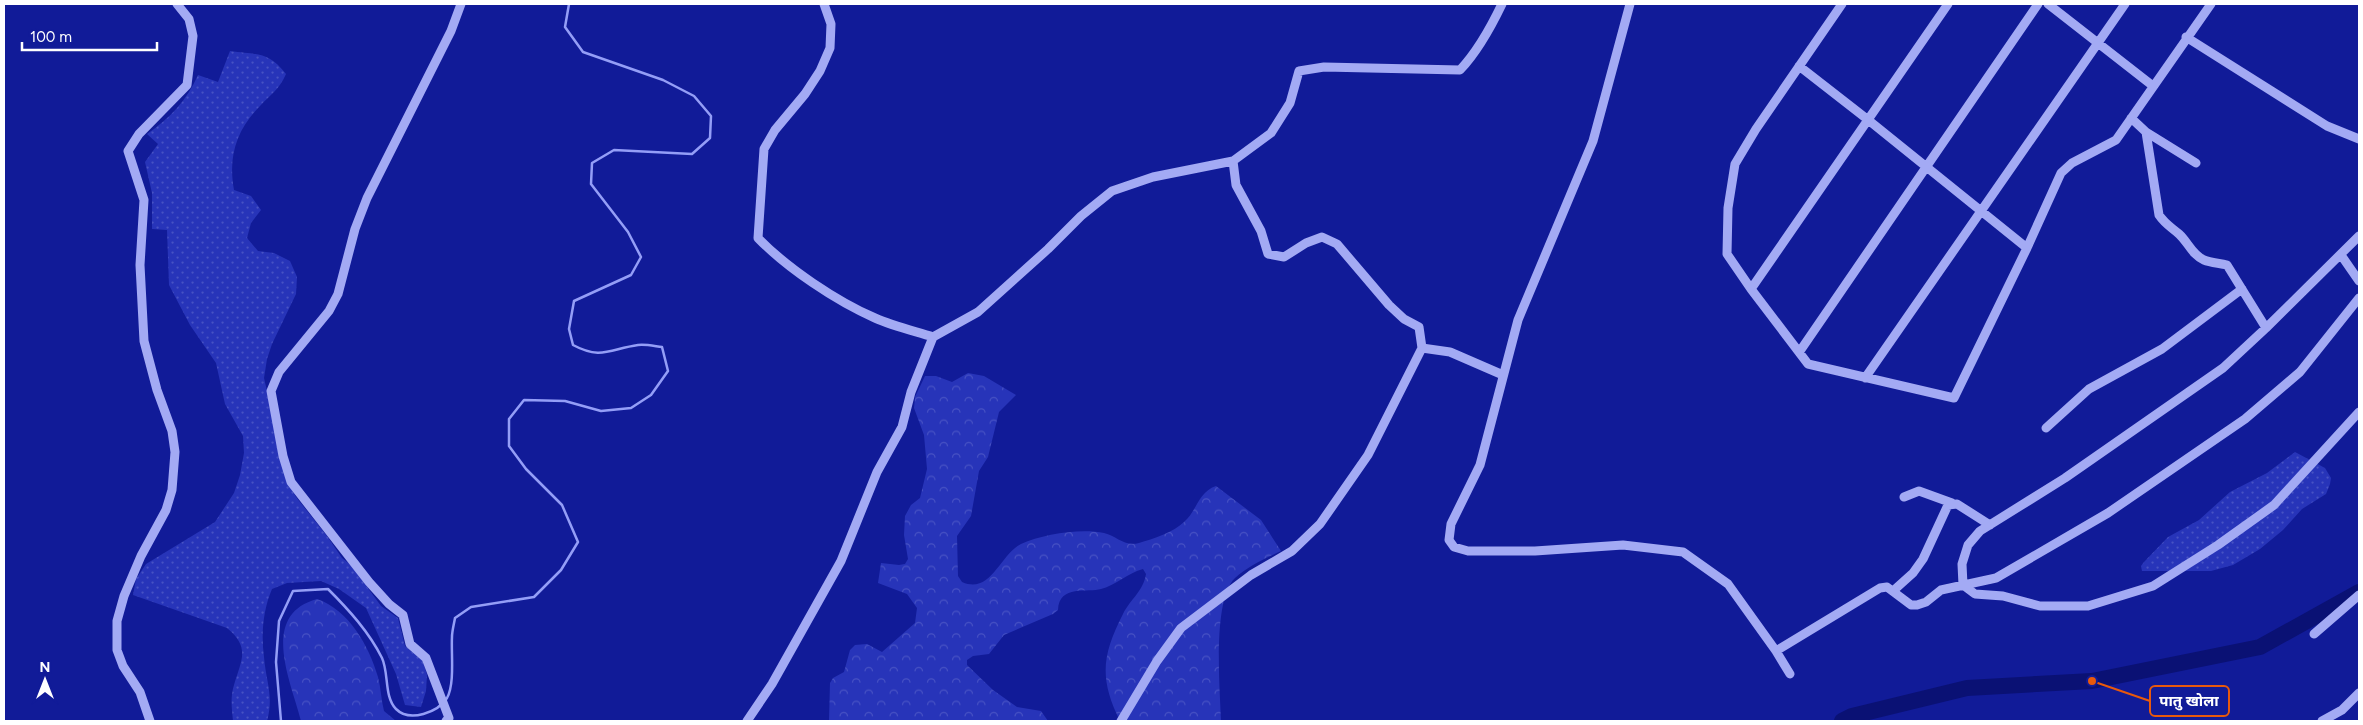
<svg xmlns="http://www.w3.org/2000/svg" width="2363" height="725" font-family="Figtree,'Noto Sans Devanagari',sans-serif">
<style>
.grass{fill:url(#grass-dots)}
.forest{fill:url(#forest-crowns)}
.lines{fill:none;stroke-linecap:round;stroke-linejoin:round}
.stream{stroke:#949ef7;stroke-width:2.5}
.river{stroke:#0a1174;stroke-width:16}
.minor{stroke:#a3aaf4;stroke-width:9}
.leader{fill:none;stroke:#e8590c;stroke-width:2}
.callout-dot{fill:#e8590c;stroke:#111b98;stroke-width:2}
.callout{fill:#111b98;stroke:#e8590c;stroke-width:2}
.callout-label{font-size:15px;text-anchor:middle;font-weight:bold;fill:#fff}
</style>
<defs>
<pattern id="grass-dots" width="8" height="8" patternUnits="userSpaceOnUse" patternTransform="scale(1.25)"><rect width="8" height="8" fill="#2734b9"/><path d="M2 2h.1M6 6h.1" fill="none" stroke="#4752c4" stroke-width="1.8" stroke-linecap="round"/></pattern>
<pattern id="forest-crowns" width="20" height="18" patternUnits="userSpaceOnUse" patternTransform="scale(1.25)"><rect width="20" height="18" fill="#2734b9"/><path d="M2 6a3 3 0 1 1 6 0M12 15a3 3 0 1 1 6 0" fill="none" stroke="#4752c4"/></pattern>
</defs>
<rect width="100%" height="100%" fill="#111b98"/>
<path class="grass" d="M 230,51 C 257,55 268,51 286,74 C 279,90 271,94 260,106 C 236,130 228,157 234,190 L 251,196 L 261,210 L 251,223 L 247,238 L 258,251 L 274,253 L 290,261 L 297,277 L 296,294 L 272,344 L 267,359 L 264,378 L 288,483 L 296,497 L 327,536 L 342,558 L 351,565 L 381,606 L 398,618 L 405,646 L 423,661 L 427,675 L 426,691 L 421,707 L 405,705 L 396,674 L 366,608 L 339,589 L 321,581 L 287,583 L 272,589 C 263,610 261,634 264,657 C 266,682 274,696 267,721 L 233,721 C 232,709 230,698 234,685 C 241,660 251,648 227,628 L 133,595 L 136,579 L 146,564 L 215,522 L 234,493 L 240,475 L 244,453 L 243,436 L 225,404 L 216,363 L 190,325 L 169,285 L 167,230 L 152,229 L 152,193 L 145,162 L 158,144 L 147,134 C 170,118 187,100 198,75 L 218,82 Z
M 2295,452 L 2325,468 L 2331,478 L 2330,484 L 2326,494 L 2302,509 L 2283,530 L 2260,549 L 2233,565 L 2211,571 L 2142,571 L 2141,566 L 2144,562 L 2168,537 L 2199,520 L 2230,492 L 2267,473 Z"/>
<path class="forest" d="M 968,373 L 984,376 L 1016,395 L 999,412 L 988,457 L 979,471 L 971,516 L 957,536 L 958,576 L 962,582 C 991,595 1000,554 1021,544 C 1043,534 1081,528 1104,533 C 1117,536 1124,547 1139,543 C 1153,539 1174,532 1184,522 C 1197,511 1198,492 1216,486 L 1261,520 L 1281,551 C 1266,558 1248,566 1235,578 C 1212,600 1220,689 1221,721 L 1120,721 C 1099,679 1102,655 1123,614 C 1131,598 1143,592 1146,574 L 1143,569 C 1128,573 1116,585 1101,589 C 1088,593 1059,584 1058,610 L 1053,614 L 1004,635 L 989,654 L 973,656 L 967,660 L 967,665 L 993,690 L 1017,707 L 1041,711 L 1048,721 L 829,721 L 830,683 L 833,678 L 844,672 L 850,650 L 855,645 L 867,644 L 882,652 L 915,623 L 917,608 L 907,594 L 878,583 L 881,563 L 899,565 L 905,564 L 908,559 L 904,535 L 905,516 L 911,505 L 920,498 L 927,469 L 924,435 L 914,408 L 915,397 L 925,376 L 936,376 L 952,382 Z
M 317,599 C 349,610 369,646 378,677 C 381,688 381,700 384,711 L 396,721 L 301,721 C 291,681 259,615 317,599 Z"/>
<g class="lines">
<path class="stream" d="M 281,721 L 276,662 L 279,621 L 293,591 L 328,589 C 349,610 369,632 382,658 C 389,673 384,697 396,709 C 410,723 438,712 447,698 C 455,684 451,653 452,637 C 452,631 454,624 455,618 L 471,607 L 534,597 L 561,570 L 578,542 L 562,505 L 526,469 L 509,446 L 509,419 L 524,400 L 565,401 L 601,411 L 631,408 L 651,395 L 668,371 L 662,347 C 654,346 645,344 638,345 C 610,349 601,360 573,345 L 569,329 L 574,301 L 631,275 L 641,257 L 628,232 L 591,184 L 592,163 L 614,150 L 692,154 L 710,138 L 711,116 L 694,96 L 663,80 L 583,52 L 565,27 L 569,4"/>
<path class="river" d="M 1842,721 L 1852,716 L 1967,688 L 2092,681 L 2260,647 L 2359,592"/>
<path class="minor" d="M 824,4 L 831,24 L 830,48 L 820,71 L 805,94 L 775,130 L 764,149 L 758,238 C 787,268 836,301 875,318 C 893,326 914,331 933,337
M 1630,4 L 1593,141 L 1518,320 L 1480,465 L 1451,524 L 1449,540 L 1454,547 L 1468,551 L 1535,551 L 1623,545 L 1683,552 L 1728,584 L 1776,651 L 1790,674
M 1842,4 L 1756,129 L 1735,164 L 1728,208 L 1727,254 L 1751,289 L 1808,364 L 1954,398 L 2027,248 L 2061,173 L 2072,163 L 2116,140 L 2211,4
M 2048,4 L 2153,86
M 2186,37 L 2327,126 L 2359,139
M 1799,66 L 1867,119 L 2027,248
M 2131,118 L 2146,132 L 2159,215 C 2165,224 2171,227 2179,234 C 2188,242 2192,255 2204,260 C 2211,263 2220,263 2227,265 L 2266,328
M 2146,132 L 2196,163
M 1233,161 L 1236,185 L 1261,231 L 1268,254 L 1284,257 L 1306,243 L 1322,237 L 1337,244 L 1389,305 L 1404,319 L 1419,327 L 1422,348
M 2359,236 L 2266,328 L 2223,368 L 2065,478 L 1980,531 L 1968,545 L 1962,564 L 1963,585 L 1975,594 L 2003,596 L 2040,606 L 2088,606 L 2153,586 L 2218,545 L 2274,505 L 2359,412
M 2341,255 L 2359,281
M 1751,289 L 1948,4
M 1800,351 L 2038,4
M 1865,378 L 2125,4
M 2046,428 L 2089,389 L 2162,349 L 2242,289
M 1904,497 L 1919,491 L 1952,503
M 1893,591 L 1913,573 L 1923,559 L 1948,505 L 1957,504 L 1990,525
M 2314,634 L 2359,595
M 1776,651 L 1880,588 L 1887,587 L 1911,605 L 1917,605 L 1926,602 L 1941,590 L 1996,578 L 2108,513 L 2245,419 L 2300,372 L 2359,298
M 150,721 L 140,692 L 123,666 L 117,650 L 117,621 L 124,596 L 141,556 L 166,510 L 172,490 L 175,452 L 172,431 L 157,390 L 144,341 L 140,265 L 144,200 L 128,151 L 139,134 L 187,85 L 193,36 L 189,19 L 177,4
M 446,721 L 449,718 L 426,658 L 410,644 L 403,615 L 389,604 L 369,582 L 291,482 L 283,456 L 271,391 L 279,372 L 329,311 L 338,294 L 355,229 L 367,198 L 451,31 L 461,4
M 747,721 L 772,684 L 841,561 L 877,472 L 902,427 L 911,392 L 933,337 L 978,312 L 1048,249 L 1081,216 L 1112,191 L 1153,177 L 1233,161 L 1271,133 L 1290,103 L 1299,71 L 1324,67 L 1460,70 C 1478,51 1491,27 1502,4
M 1121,721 L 1157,661 L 1181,628 L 1251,575 L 1292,551 L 1320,524 L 1368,455 L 1422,348 L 1450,352 L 1503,375
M 2322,721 L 2342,710 L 2359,693"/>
</g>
<path class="leader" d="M2092 681L2150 701"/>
<circle class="callout-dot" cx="2092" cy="681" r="5"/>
<rect class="callout" x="2150" y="686" width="79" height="30" rx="5"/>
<g class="callout-label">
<text x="2189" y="706">पातु खोला</text>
</g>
<rect width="2363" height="725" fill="none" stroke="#ffffff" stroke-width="10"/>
<g transform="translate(45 680)" stroke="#111b98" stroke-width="4" paint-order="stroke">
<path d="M0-4L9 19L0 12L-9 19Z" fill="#ffffff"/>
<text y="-8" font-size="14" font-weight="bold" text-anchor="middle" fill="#ffffff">N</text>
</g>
<path d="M22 42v8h135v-8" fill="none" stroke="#ffffff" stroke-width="2.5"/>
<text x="30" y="42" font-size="15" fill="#ffffff" stroke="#111b98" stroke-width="4" paint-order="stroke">100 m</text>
</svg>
